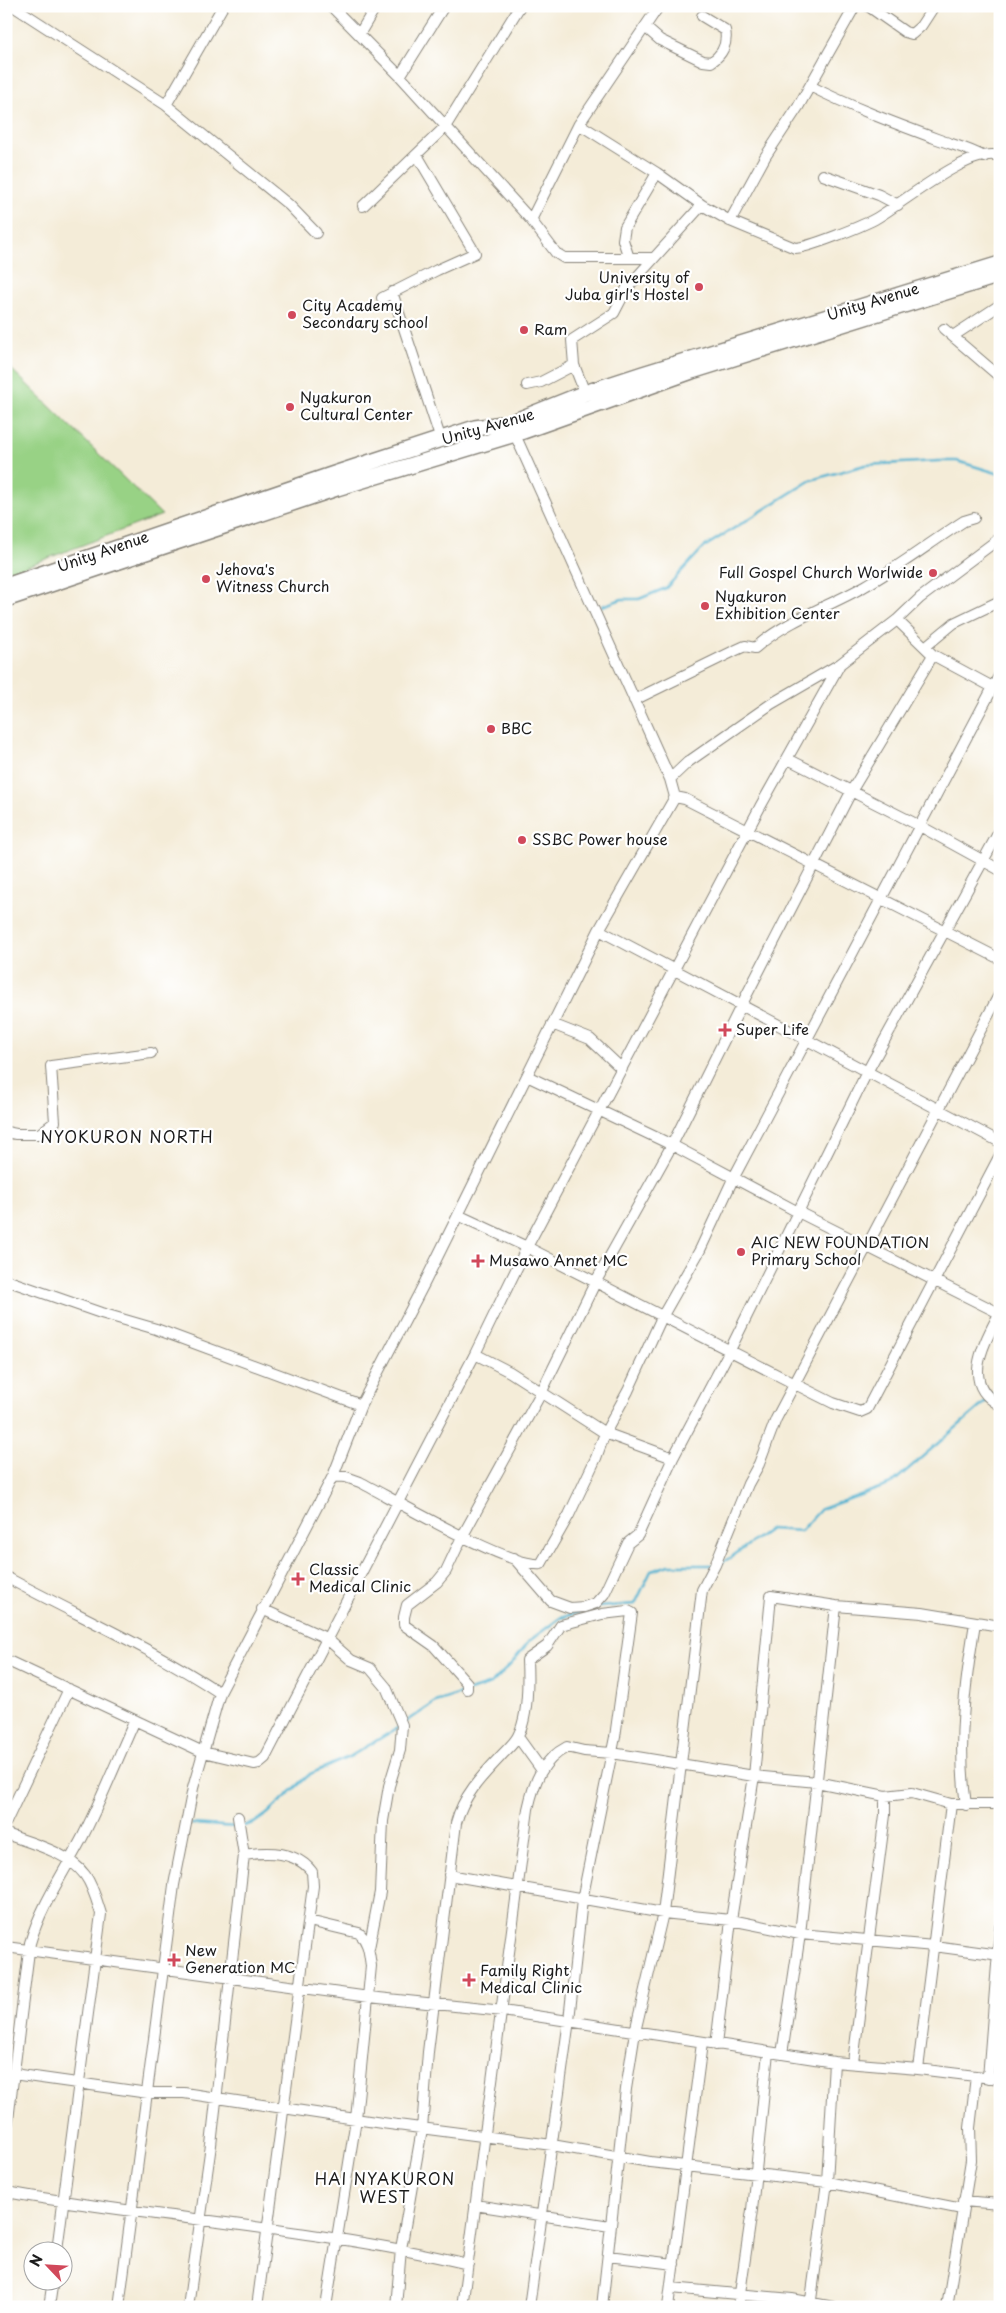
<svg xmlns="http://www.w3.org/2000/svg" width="1006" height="2313" font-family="'Playpen Sans',sans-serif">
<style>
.green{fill:#98d285;stroke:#5a7750}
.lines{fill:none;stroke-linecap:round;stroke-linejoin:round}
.stream{stroke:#52b3d1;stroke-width:2.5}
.minor-casing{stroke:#88847a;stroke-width:12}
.primary-casing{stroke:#88847a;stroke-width:18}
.minor{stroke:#fff;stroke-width:10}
.primary{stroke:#fff;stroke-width:15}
.poi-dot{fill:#d1495b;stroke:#fff;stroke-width:2}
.labels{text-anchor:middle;stroke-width:4.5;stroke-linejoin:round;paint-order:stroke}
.poi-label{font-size:15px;fill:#1c1c1c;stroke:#fff;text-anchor:start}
.street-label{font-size:15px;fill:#1c1c1c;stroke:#fff}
.neighbourhood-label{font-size:16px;letter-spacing:1px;fill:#1c1c1c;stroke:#fff}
</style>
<rect width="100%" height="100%" fill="#fff"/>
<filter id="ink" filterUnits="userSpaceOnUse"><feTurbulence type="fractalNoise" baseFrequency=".02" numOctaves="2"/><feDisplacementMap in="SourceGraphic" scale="10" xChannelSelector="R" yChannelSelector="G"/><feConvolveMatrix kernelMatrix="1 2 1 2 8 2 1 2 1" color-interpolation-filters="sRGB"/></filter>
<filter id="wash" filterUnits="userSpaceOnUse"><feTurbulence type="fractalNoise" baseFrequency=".0096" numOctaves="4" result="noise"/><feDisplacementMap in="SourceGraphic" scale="20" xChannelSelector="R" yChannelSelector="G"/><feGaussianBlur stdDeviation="1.12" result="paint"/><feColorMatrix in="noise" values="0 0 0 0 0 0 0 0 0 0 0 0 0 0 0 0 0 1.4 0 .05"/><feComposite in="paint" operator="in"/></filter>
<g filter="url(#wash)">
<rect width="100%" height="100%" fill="#f4ecd8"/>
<path class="green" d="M 6,364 L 162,515 L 6,574 Z"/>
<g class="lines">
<path class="stream" d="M 602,606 L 622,599 L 639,599 L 666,588 L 704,547 L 811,480 L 865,465 L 938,461 L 957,461 L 1000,474
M 992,1396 L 1000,1387
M 720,1563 L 730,1558 L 770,1529 L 801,1531 L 821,1509 L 891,1484 L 988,1400
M 598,1607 L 635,1604 L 651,1571 L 669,1565 L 712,1565
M 403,1724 L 436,1702 L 491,1684 L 512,1663 L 529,1641 L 560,1618 L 580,1612
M 192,1824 L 237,1827
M 243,1826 L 254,1823 L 267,1814 L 310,1774 L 351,1756 L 399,1727"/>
</g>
</g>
<g filter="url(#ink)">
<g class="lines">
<g class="minor-casing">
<path id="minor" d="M 13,6 L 166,105 L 289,205 L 316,233
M 331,6 L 400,76 L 531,220
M 868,6 L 905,32 L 912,34 L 921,26 L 934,6
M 645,27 L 660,40 L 703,61 L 711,62 C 722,55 728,44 725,30 L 702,16
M 360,33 L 376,6
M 400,76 L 444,6
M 810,86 C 851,107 894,123 937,139 C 953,145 969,148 984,157
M 166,105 L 223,6
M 579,124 L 657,173 L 702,205 L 730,221 L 795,248 C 808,248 862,226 875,219 C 902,204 970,146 1000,156
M 823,175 L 879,195 L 898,205
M 363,206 L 445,127 L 520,6
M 730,221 L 765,157 L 798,107 L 855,6
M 629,258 L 623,240 L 625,227 L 657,173
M 653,258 L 564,258 L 556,253 L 531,220 L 579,124 L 659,6
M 392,292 L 441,440
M 382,298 L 437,270 L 475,253 L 417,155
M 944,329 L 1000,377
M 953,336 L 1000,305
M 527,385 L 541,382 L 574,365
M 585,393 L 574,365 L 572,340 L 614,313 L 627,288 L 702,205
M 897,620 L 933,655 L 1000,691
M 925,647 L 954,623 L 1000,601
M 634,700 L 734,651 L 745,646 L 755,648 C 787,620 828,607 865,586 C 899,567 931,542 964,521 L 974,518
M 788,759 L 920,826 L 1000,870
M 670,779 L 688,762 L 771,704 L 840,664 L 897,620 L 920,598 L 1000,538
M 675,797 L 685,799 L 1000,959
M 599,930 L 1000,1142
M 552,1024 L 590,1039 L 622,1069
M 527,1076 L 672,1145 L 798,1212 L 999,1313
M 6,1132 L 16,1134 L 39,1134 L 55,1122 L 51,1066 L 151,1053
M 458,1215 L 527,1247 L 795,1384 L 833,1403 L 860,1412 L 867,1409 L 1000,1155
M 6,1280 L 101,1313 L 156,1329 L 361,1405
M 1000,1312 C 985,1342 959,1384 1000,1405
M 673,1458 L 605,1433 L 628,1391 L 662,1317 L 700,1250 L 733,1179 L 1000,674
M 333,1476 L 346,1477 L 360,1482 C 393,1499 510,1568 541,1564 L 569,1515 L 596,1458 L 605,1433 L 510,1372 L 475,1354
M 514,1558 L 551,1601 L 570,1608 L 584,1607 L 596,1603 L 604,1594 L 628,1543 L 638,1535 L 673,1458 L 730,1350 L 867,1072 L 1000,830
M 6,1577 C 78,1616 152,1648 220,1693
M 262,1609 L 326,1638 L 351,1660 L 370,1668 L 386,1687 L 402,1725 L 400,1750 L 389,1786 L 383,1821 L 380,1892 L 369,1948
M 6,1660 L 203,1752 L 254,1764 L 259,1763 L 265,1758 L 475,1354 L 527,1247 L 760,807 L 840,664
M 467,1689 L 467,1683 L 434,1646 L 404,1625 L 404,1617 L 407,1605 L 437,1582 L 446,1571 L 462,1537 L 541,1393 L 595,1283 L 672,1145 L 741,1006 L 852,790 L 933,655
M 518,1737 L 541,1769
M 966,1805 C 957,1744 965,1683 975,1623
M 6,1822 L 69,1689
M 6,1834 C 31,1843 68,1852 85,1875 C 93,1886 97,1901 101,1914 L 57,2250
M 244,1855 C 268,1851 297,1851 312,1872 L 313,1886 L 257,2307
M 449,1875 L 663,1913 L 731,1920 L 800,1934 L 934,1946 L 1000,1955
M 309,1921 L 359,1933 C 369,1942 369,1953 371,1966 L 356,2119 L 326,2307
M 6,1947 L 369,1997 L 503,2011 L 834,2062 L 918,2069 L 1000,2079
M 716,2045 L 731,1920 L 754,1776 L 771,1596 L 836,1606 L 922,1613 L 1000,1626
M 782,2054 L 800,1934 L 836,1606
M 853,2062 L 885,1815 L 885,1796
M 918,2069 L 951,1804
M 6,2073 L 148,2093 L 184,2093 L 382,2123 L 552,2145 L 650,2162 L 827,2182 L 962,2209
M 988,2078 L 1000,1927
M 6,2136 L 30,1943 C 41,1905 65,1871 83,1836 C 102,1798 118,1758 135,1720
M 6,2192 C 160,2219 317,2228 468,2264
M 963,2201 L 1000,2204
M 475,2205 L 610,2226
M 608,2256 L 674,2264
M 671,2288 L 792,2299 L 833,2307
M 49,2307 L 53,2280
M 119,2307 L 174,1885 L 193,1788 L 220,1693 L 333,1476 L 361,1405 L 425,1282 L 599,930 L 675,797 L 670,779 L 512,428
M 188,2307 L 211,2145 L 244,1855 L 238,1817
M 396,2307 L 401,2249 L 422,2129 L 428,2052 L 456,1823 C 463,1796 481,1777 500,1757 C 506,1750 514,1744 518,1736 C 528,1717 528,1681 527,1660 L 547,1646 L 561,1625 L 602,1614 L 628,1611 L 632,1613 L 615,1737 L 582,1900 L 569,2020 L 529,2307
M 462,2307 L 528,1809 C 534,1782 542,1760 567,1747 L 584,1751 L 612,1753 L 754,1776 L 817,1782 L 885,1796 L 912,1793 L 951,1804 L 1000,1804
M 602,2307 L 626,2089 L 635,2032 L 663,1913 L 702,1590 L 715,1565 L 748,1484 L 759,1464 L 776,1419 L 1000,993
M 668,2307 L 702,2043
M 738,2307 L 752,2210 L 768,2052
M 810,2307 L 827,2182 L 834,2062
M 947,2307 L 971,2160 L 970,2128 L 976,2076"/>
</g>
<g class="primary-casing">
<path id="primary" d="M 6,586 L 337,473 L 475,428 L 510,423 L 585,393 L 643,374 L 1000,264
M 6,599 L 337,488 L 515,434 L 692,371 L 1000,275"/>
</g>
<use href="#minor" class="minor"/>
<use href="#primary" class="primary"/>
</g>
</g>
<g class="poi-dot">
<circle cx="699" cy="287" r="5"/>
<circle cx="292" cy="315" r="5"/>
<circle cx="524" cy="330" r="5"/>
<circle cx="290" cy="407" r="5"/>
<circle cx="933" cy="573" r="5"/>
<circle cx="206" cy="579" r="5"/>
<circle cx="705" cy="606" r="5"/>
<circle cx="491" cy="729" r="5"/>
<circle cx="522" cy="840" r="5"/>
<path d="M722.5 1022.5h5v5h5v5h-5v5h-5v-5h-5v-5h5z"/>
<circle cx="741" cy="1252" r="5"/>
<path d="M475.5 1253.5h5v5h5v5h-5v5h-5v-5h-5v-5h5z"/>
<path d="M295.5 1571.5h5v5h5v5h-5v5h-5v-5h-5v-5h5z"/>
<path d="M171.5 1952.5h5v5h5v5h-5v5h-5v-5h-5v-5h5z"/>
<path d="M466.5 1972.5h5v5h5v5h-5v5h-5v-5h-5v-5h5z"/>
</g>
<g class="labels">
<g class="poi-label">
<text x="689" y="283" text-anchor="end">University of<tspan x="689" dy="17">Juba girl's Hostel</tspan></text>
<text x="302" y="311">City Academy<tspan x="302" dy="17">Secondary school</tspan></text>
<text x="534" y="335">Ram</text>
<text x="300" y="403">Nyakuron<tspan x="300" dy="17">Cultural Center</tspan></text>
<text x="216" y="575">Jehova's<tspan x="216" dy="17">Witness Church</tspan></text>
<text x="923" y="578" text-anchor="end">Full Gospel Church Worlwide</text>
<text x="715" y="602">Nyakuron<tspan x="715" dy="17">Exhibition Center</tspan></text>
<text x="501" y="734">BBC</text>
<text x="532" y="845">SSBC Power house</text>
<text x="736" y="1035">Super Life</text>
<text x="751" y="1248">AIC NEW FOUNDATION<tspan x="751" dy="17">Primary School</tspan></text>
<text x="489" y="1266">Musawo Annet MC</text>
<text x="309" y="1575">Classic<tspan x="309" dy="17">Medical Clinic</tspan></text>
<text x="185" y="1956">New<tspan x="185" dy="17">Generation MC</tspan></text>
<text x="480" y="1976">Family Right<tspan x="480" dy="17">Medical Clinic</tspan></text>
</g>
<g class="street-label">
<text transform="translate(873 302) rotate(-17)" y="5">Unity Avenue</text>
<text transform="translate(488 427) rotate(-16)" y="5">Unity Avenue</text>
<text transform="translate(103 552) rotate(-19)" y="5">Unity Avenue</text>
</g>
<g class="neighbourhood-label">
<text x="127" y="1143">NYOKURON NORTH</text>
<text x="385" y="2185">HAI NYAKURON<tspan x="385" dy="18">WEST</tspan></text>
</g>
</g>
<rect width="1006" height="2313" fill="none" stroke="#fff" stroke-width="25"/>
<g transform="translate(48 2266) rotate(295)"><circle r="24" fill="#ffffff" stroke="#a4a4a4"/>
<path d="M0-4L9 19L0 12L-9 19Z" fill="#d1495b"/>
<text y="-8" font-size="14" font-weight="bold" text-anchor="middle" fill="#1c1c1c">N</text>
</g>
</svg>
